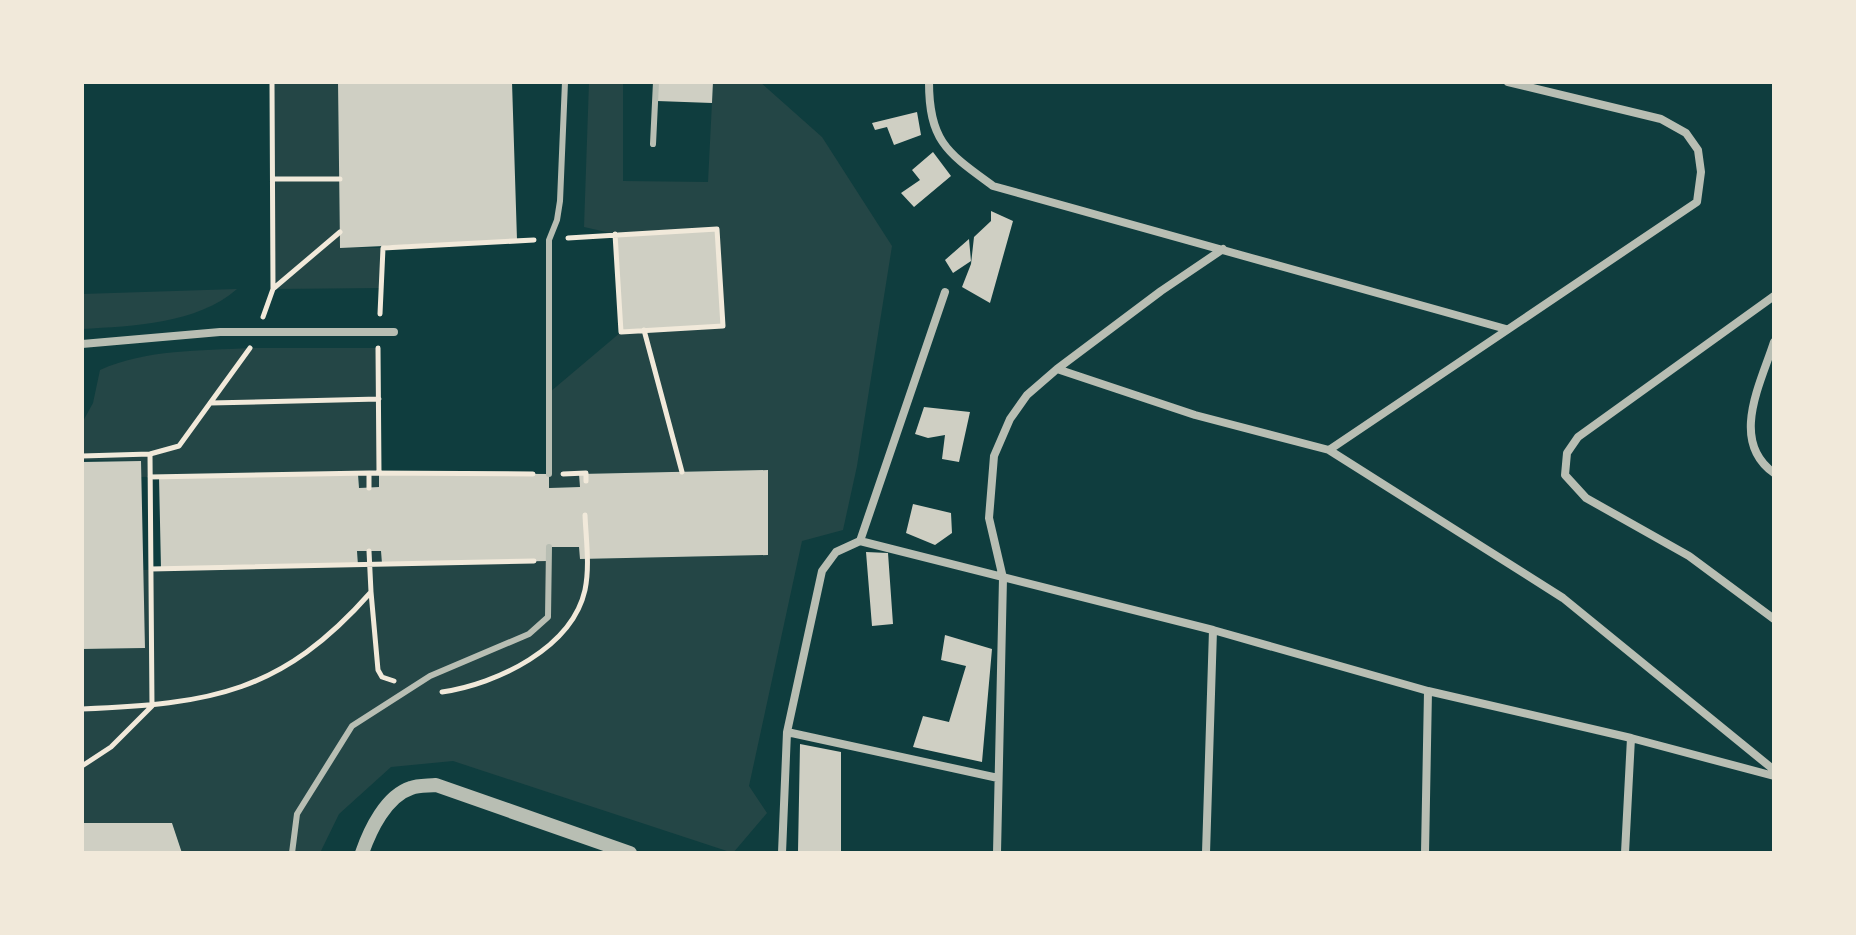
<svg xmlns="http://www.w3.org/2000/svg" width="1856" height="935" font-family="'DejaVu Sans',sans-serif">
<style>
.green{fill:#244646}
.building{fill:#cfcfc3}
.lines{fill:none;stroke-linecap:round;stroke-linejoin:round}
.path{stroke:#f1e9da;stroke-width:5}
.service{stroke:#b8beb3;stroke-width:6}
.minor{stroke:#b8beb3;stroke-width:8}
.tertiary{stroke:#b8beb3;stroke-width:14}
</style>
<rect width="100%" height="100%" fill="#0f3d3e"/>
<path class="green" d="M 272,82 L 338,82 L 340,247 L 383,248 L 382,288 L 273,289 Z
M 589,82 L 623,82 L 623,181 L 708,182 L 713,82 L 760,82 L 822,137 L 892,246 L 857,466 L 843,530 L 802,541 L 749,786 L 767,813 L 733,853 L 453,761 L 391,767 L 339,814 L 320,853 L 182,853 L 172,823 L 82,823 L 82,649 L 145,648 L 143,570 L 358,564 L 357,551 L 381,551 L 382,564 L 549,547 L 579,547 L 581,559 L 768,555 L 767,470 L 580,474 L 580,487 L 549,488 L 550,392 L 621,332 L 615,234 L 584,227 Z
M 237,289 C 197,324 133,326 82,329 L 82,294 Z
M 250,348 L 378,348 L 379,487 L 359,488 L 359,474 L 141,477 L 140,461 L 82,460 L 82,423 L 93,403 L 100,370 C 146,349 201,351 250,348 Z"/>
<path class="building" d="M 338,82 L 512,82 L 517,240 L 340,248 Z
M 657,82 L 713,82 L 712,103 L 657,101 Z
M 917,112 L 921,135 L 894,145 L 887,127 L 875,130 L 872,123 Z
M 933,152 L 951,176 L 914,207 L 901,193 L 920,180 L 912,170 Z
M 991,211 L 1013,221 L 990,303 L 962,287 L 971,264 L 974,237 L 991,221 Z
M 717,229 L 723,326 L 621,332 L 615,234 Z
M 969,239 L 971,261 L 953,273 L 945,260 Z
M 924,407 L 970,412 L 959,462 L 942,459 L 945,435 L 928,438 L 915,434 Z
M 141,461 L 145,648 L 82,649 L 82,462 Z
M 768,470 L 768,555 L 580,559 L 579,547 L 549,547 L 547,561 L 382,564 L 381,551 L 357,551 L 358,565 L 161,569 L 159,476 L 358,473 L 359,488 L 379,487 L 379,473 L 549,474 L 549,488 L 580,487 L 579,474 Z
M 913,504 L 951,513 L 952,533 L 935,545 L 906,533 Z
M 866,552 L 888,553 L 893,624 L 872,626 Z
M 945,635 L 992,649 L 982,762 L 913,747 L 923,716 L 949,722 L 966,666 L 941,660 Z
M 800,744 L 841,752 L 841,853 L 798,852 Z
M 82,823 L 172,823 L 182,853 L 82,851 Z"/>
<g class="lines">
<path class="path" d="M 273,179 L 340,179
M 568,238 L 717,229 L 723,326 L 621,332 L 615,234
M 274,288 L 340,232
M 380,314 L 383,248 L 534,240
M 263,317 L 273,289 L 272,82
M 644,330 L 682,472
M 378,348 L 379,473
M 210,403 L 379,399
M 82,456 L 150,454 L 179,446 L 250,348
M 369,473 L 369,488
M 563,474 L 586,473 L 586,481
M 150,477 L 369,473 L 533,474
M 151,569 L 534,561
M 371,592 L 378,670 L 382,677 L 394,681
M 442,692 C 497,684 572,648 585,590 C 590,566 586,539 585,515
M 82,709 C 211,704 282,693 371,592 L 369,551
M 82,766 L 111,747 L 152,706 L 150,454"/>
<path class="service" d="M 653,144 L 656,82
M 549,474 L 549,240 L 557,220 L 560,201 L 565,82
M 292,853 L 297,814 L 352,726 L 430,676 L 529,634 L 548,617 L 549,547"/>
<path class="minor" d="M 929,82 C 929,142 948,153 993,186 L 1506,329
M 1774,296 L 1578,437 L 1567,453 L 1565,475 L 1586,498 L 1689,556 L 1774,619
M 1774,342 C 1761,383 1729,441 1774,473
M 82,344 L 220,332 L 394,332
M 1057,369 L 1195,415 L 1329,450 L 1563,598 L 1774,770
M 1329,450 L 1697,202 L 1701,172 L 1698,150 L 1686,133 L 1661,119 L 1508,82
M 860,541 L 1213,630 L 1428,691 L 1631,738 L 1774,776
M 787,732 L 998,778
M 782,853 L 787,732 L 822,571 L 836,552 L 860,541 L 945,292
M 997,853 L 1003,578 L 989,518 L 994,456 L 1010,419 L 1027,395 L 1057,369 L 1161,291 L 1223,249
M 1206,853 L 1213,630
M 1425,853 L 1428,691
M 1625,853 L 1631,738"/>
<path class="tertiary" d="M 362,853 C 370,830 386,796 411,788 C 418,785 429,786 436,785 L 630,853"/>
</g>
<rect width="1856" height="935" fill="none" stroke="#f1e9da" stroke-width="168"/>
</svg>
